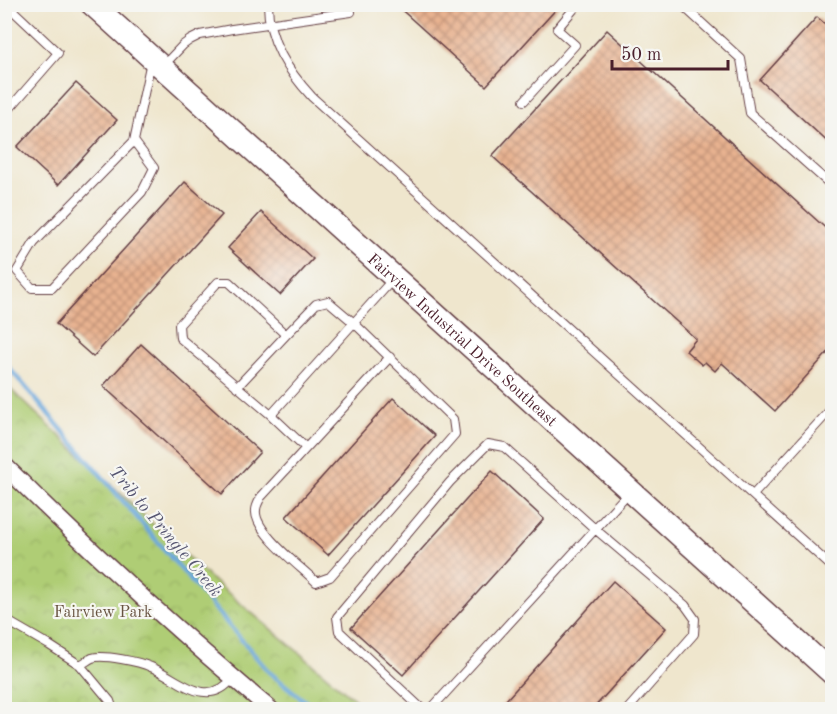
<svg xmlns="http://www.w3.org/2000/svg" width="837" height="714" font-family="'Old Standard TT',serif">
<style>
.park{fill:url(#park-crowns);stroke:#7c7650;stroke-width:1.5}
.lines{fill:none;stroke-linecap:round;stroke-linejoin:round}
.stream{stroke:#6ba8dd;stroke-width:4.5}
.building{fill:url(#building-cross-hatch)}
.lane-casing{stroke:#633d43;stroke-width:10}
.street-casing{stroke:#633d43;stroke-width:19}
.secondary-casing{stroke:#633d43;stroke-width:25}
.lane{stroke:#fff;stroke-width:8}
.street{stroke:#fff;stroke-width:16}
.secondary{stroke:#fff;stroke-width:22}
.labels{text-anchor:middle;stroke-width:4.5;stroke-linejoin:round;paint-order:stroke}
.street-label{font-size:16px;fill:#4a1f2b;stroke:#f6f6f2}
.park-label{font-size:16px;fill:#685341;stroke:#f6f6f2}
.water-label{font-size:18px;font-style:italic;fill:#575672;stroke:#f6f6f2}
</style>
<defs>
<pattern id="park-crowns" width="20" height="18" patternUnits="userSpaceOnUse" patternTransform="scale(1.5)"><rect width="20" height="18" fill="#afcd74"/><path d="M2 6a3 3 0 1 1 6 0M12 15a3 3 0 1 1 6 0" fill="none" stroke="#98b065"/></pattern>
<pattern id="building-cross-hatch" width="8" height="8" patternUnits="userSpaceOnUse" patternTransform="scale(1.5)"><rect width="8" height="8" fill="#e8b290"/><path d="M0 0l8 8M0 8l8-8" fill="none" stroke="#be9076"/></pattern>
</defs>
<rect width="100%" height="100%" fill="#f6f6f2"/>
<filter id="ink" filterUnits="userSpaceOnUse"><feTurbulence type="fractalNoise" baseFrequency=".0167" numOctaves="2"/><feDisplacementMap in="SourceGraphic" scale="12" xChannelSelector="R" yChannelSelector="G"/><feConvolveMatrix kernelMatrix="1 2 1 2 8 2 1 2 1" color-interpolation-filters="sRGB"/></filter>
<filter id="wash" filterUnits="userSpaceOnUse"><feTurbulence type="fractalNoise" baseFrequency=".008" numOctaves="4" result="noise"/><feDisplacementMap in="SourceGraphic" scale="24" xChannelSelector="R" yChannelSelector="G"/><feGaussianBlur stdDeviation="1.35" result="paint"/><feColorMatrix in="noise" values="0 0 0 0 0 0 0 0 0 0 0 0 0 0 0 0 0 1.4 0 .05"/><feComposite in="paint" operator="in"/></filter>
<g filter="url(#wash)">
<rect width="100%" height="100%" fill="#efe6cd"/>
<path class="park" d="M 4,383 L 209,577 L 366,709 L 5,709 Z"/>
<g class="lines">
<path class="stream" d="M 4,362 L 269,672 L 316,710"/>
</g>
<g id="blocks">
<path class="building" d="M 395,4 L 558,4 L 559,6 L 486,86 Z
M 817,17 L 832,30 L 832,146 L 760,80 Z
M 607,30 L 832,234 L 832,348 L 775,411 L 722,363 L 715,371 L 705,362 L 702,365 L 686,351 L 696,339 L 492,156 Z
M 76,83 L 117,120 L 58,185 L 17,147 Z
M 185,182 L 222,215 L 93,357 L 56,324 Z
M 261,212 L 313,259 L 280,295 L 228,248 Z
M 141,344 L 260,452 L 222,494 L 103,386 Z
M 393,398 L 435,436 L 328,555 L 286,517 Z
M 492,471 L 544,519 L 403,675 L 351,628 Z
M 613,581 L 666,628 L 592,710 L 497,710 Z"/>
</g>
</g>
<g filter="url(#ink)">
<use href="#blocks" fill-opacity="0" stroke="#633d43" stroke-width="1.5"/>
<g class="lines">
<g class="lane-casing">
<path id="lane" d="M 268,4 C 268,41 288,71 312,97 L 832,567
M 681,4 L 741,59 L 750,113 L 832,186
M 162,67 L 183,45 L 190,40 L 200,35 L 232,29 L 351,12
M 524,101 L 575,45 L 557,29 L 578,4
M 4,115 L 58,53 L 6,4
M 134,141 L 34,243 L 17,271 L 32,288 L 52,288 L 142,192 L 154,168 L 134,141 L 151,61
M 390,357 L 261,497 C 259,501 256,506 256,510 C 253,531 301,567 316,582 L 330,577 L 455,434 L 453,419 L 354,323 L 328,301 L 316,304 L 286,335 L 229,282 L 218,282 L 179,325 L 180,338 L 271,415 L 394,278
M 237,387 L 286,335
M 271,415 L 306,448
M 753,495 L 832,408
M 4,619 L 49,645 L 80,665
M 113,710 L 110,701 L 80,665 C 84,663 88,660 92,658 C 103,654 140,662 151,667 C 178,678 207,711 233,678
M 423,710 L 339,631 L 337,617 L 450,482 L 488,444 L 504,447 L 595,529 L 685,605 L 695,619 L 694,634 L 627,710
M 430,710 L 630,491"/>
</g>
<g class="street-casing">
<path id="street" d="M 4,465 C 90,551 178,632 271,710"/>
</g>
<g class="secondary-casing">
<g id="secondary">
<path id="s1" d="M 92,4 L 832,673"/>
</g>
</g>
<use href="#lane" class="lane"/>
<use href="#street" class="street"/>
<use href="#secondary" class="secondary"/>
</g>
</g>
<g class="labels">
<g class="street-label">
<text dy="6" stroke="none"><textPath href="#s1" startOffset="500">Fairview Industrial Drive Southeast</textPath></text>
</g>
<g class="park-label">
<text x="103" y="617">Fairview Park</text>
</g>
<g class="water-label">
<text transform="translate(166 531) rotate(50)" y="6">Trib to Pringle Creek</text>
</g>
</g>
<rect width="837" height="714" fill="none" stroke="#f6f6f2" stroke-width="24"/>
<path d="M612 60v9h116v-9" fill="none" stroke="#4a1f2b" stroke-width="3"/>
<text x="621" y="60" font-size="18" fill="#4a1f2b" stroke="#f6f6f2" stroke-width="4.5" paint-order="stroke">50 m</text>
</svg>
